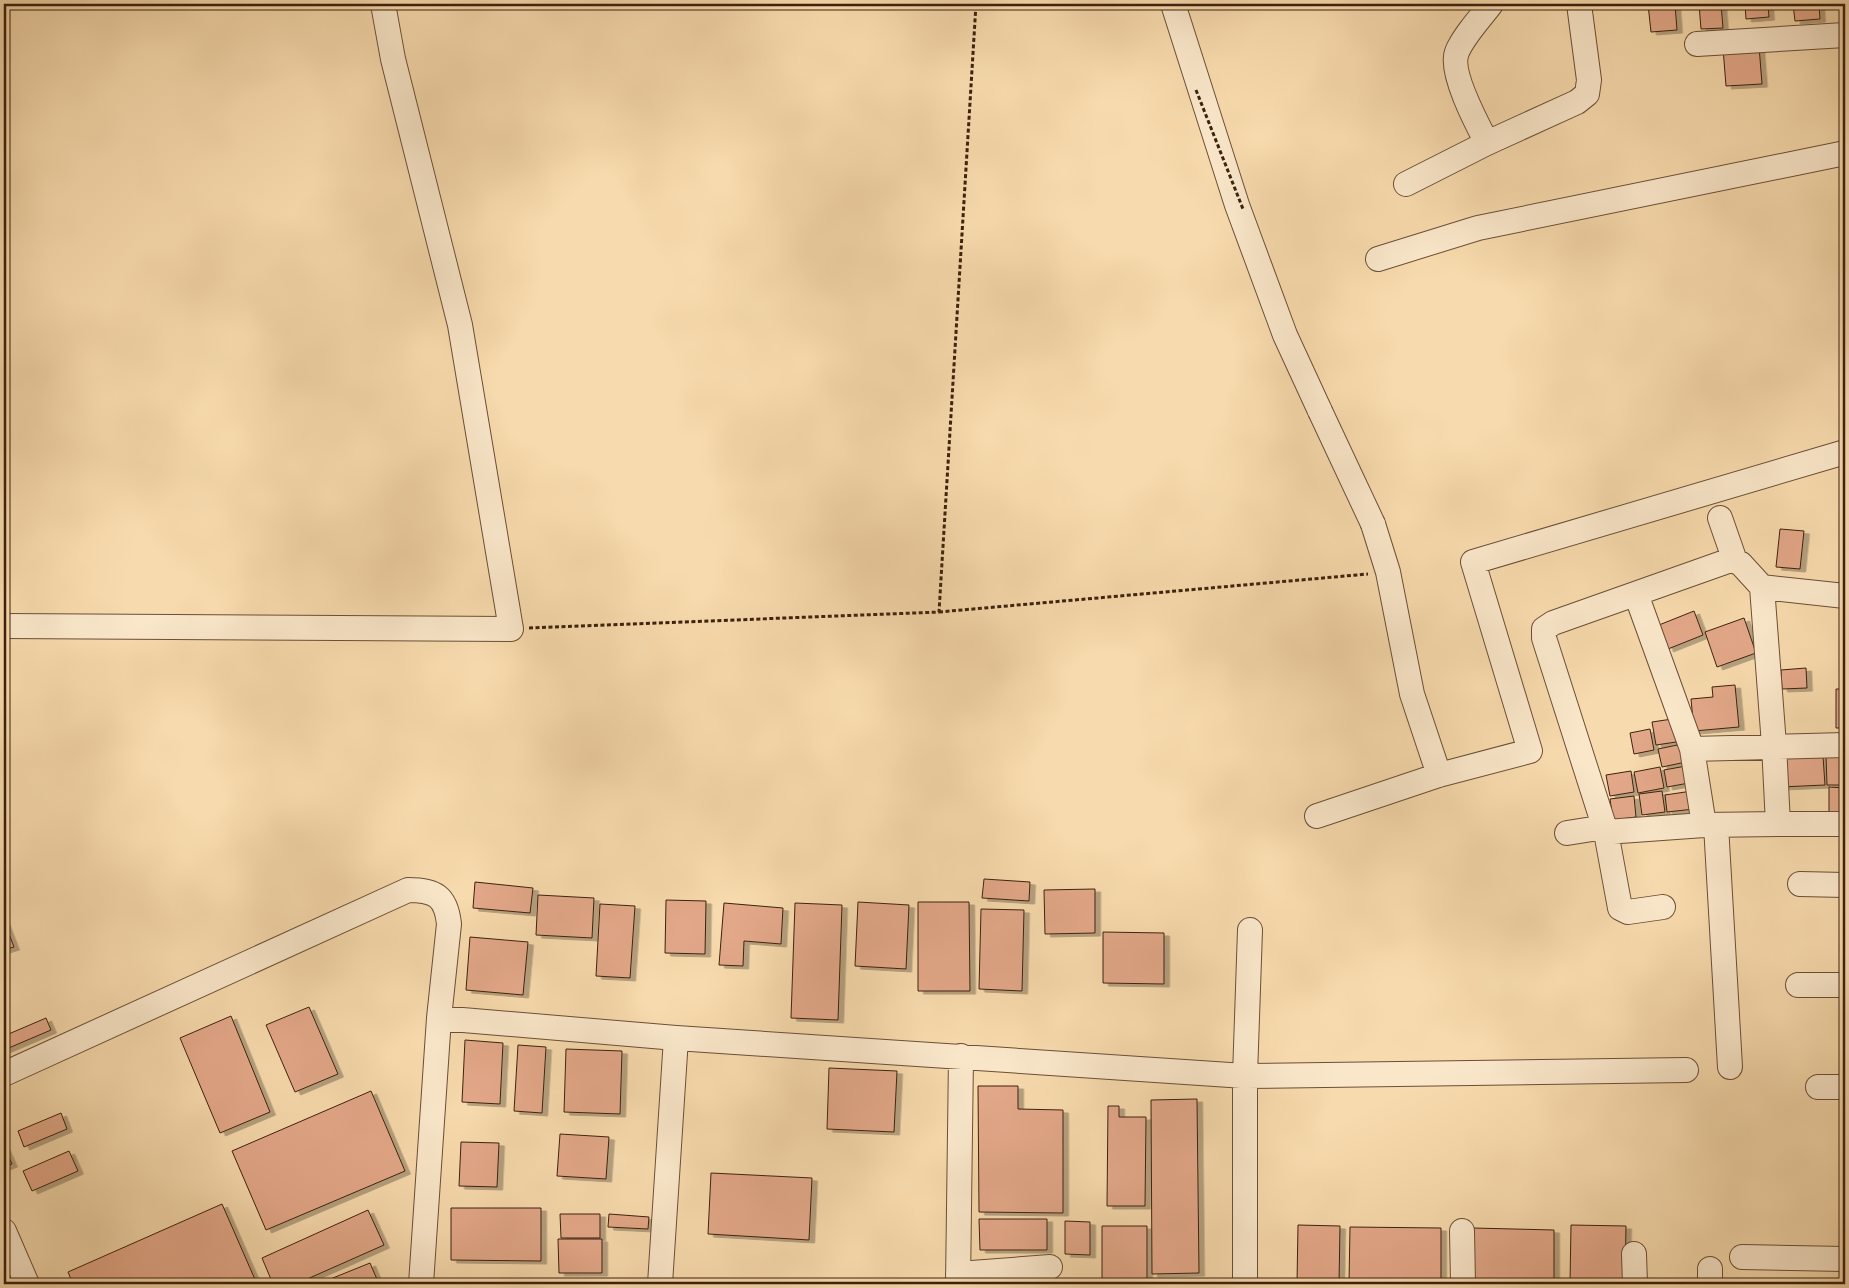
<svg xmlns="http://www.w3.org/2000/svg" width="1849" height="1288" font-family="'Old Standard TT',serif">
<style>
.building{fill:#e3a889;stroke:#3c210e;filter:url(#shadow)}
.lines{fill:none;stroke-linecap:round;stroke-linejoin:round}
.minor-casing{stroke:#6b4f36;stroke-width:26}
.path{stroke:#3c210e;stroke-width:3;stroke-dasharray:4 2.5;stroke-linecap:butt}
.minor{stroke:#fae7ca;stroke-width:24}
.minor-bridge-casing{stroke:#6b4f36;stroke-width:26;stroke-linecap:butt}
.path-bridge{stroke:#3c210e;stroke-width:3;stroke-dasharray:4 2.5;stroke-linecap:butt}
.minor-bridge{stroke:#fae7ca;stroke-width:24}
</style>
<defs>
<filter id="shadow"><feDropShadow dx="5.5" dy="3" stdDeviation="0" flood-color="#0004"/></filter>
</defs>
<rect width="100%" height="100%" fill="#f7daad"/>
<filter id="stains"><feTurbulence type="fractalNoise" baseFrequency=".004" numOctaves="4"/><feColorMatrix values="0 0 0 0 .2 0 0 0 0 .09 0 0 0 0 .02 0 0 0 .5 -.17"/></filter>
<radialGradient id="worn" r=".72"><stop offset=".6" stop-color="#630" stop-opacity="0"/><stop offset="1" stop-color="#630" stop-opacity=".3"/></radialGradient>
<path class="building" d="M 1648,4 L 1675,4 L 1677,30 L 1651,32 Z
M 1699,4 L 1721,4 L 1723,28 L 1701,29 Z
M 1745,4 L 1768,4 L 1769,17 L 1746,19 Z
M 1793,4 L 1819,4 L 1820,19 L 1795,21 Z
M 1759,46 L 1762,84 L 1726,86 L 1723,48 Z
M 1780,529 L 1804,531 L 1800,569 L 1776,567 Z
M 1694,611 L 1703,635 L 1668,649 L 1659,625 Z
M 1744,618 L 1756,653 L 1717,667 L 1705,632 Z
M 1806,668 L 1807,688 L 1782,689 L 1781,670 Z
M 1735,685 L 1739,727 L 1694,731 L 1691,699 L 1713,697 L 1712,687 Z
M 1836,689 L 1845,689 L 1845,728 L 1836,728 Z
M 1679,718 L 1683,741 L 1656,745 L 1652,722 Z
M 1650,729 L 1654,750 L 1634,754 L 1630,733 Z
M 1682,744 L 1686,762 L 1662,767 L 1658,749 Z
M 1823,756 L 1825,785 L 1781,787 L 1779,758 Z
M 1826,756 L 1845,756 L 1845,785 L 1827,785 Z
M 1686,766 L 1689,783 L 1667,787 L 1664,770 Z
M 1660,767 L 1664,788 L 1638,793 L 1634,772 Z
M 1631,771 L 1634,792 L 1610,796 L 1606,775 Z
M 1829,787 L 1845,788 L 1845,818 L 1829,818 Z
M 1662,791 L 1665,812 L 1642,815 L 1639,794 Z
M 1692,791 L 1694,809 L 1667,812 L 1665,795 Z
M 1634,796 L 1636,817 L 1613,820 L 1610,799 Z
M 984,879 L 1030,882 L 1029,901 L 982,898 Z
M 475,882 L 533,888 L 530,913 L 473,908 Z
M 1095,889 L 1095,933 L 1045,934 L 1044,890 Z
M 538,895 L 594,898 L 592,938 L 536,935 Z
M 666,900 L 706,901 L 705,954 L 665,953 Z
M 858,902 L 909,905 L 906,969 L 855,966 Z
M 918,902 L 969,902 L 970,991 L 918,991 Z
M 724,903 L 783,908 L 781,944 L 744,941 L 743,966 L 719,965 Z
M 795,903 L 842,905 L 838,1020 L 791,1018 Z
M 600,904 L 635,906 L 630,978 L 596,976 Z
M 981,909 L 1024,910 L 1022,991 L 979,989 Z
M 4,921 L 14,947 L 4,950 Z
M 1103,932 L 1164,933 L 1164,984 L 1103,983 Z
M 470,937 L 528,942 L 523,995 L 466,990 Z
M 309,1007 L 338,1074 L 295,1092 L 266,1025 Z
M 231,1016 L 270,1112 L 220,1133 L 180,1038 Z
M 46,1018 L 51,1030 L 4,1050 L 4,1036 Z
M 465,1040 L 503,1043 L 500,1104 L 462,1102 Z
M 518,1045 L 546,1047 L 542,1113 L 514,1111 Z
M 566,1049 L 622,1051 L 620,1114 L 564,1112 Z
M 829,1068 L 897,1071 L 894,1132 L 827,1129 Z
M 978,1086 L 1018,1086 L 1018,1109 L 1063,1110 L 1063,1213 L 979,1212 Z
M 371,1091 L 405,1171 L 266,1230 L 232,1151 Z
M 1197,1099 L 1199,1273 L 1152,1274 L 1151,1100 Z
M 1108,1106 L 1119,1106 L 1119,1117 L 1146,1117 L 1145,1206 L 1107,1206 Z
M 61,1113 L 67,1129 L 24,1147 L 18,1131 Z
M 560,1134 L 609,1137 L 606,1179 L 557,1176 Z
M 461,1142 L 499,1143 L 497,1187 L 459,1186 Z
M 4,1146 L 12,1164 L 4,1167 Z
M 69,1151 L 78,1171 L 32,1191 L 23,1171 Z
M 711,1173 L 812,1178 L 809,1240 L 708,1234 Z
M 222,1204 L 257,1284 L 73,1284 L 68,1272 Z
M 451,1208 L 541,1208 L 541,1261 L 451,1260 Z
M 368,1210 L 384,1245 L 296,1284 L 273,1284 L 262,1258 Z
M 560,1214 L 600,1214 L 600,1238 L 561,1238 Z
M 609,1214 L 649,1217 L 648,1229 L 608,1227 Z
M 979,1219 L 1047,1219 L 1047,1250 L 980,1250 Z
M 1065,1221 L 1090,1222 L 1090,1255 L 1065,1254 Z
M 1298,1225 L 1340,1226 L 1339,1284 L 1297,1284 Z
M 1571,1225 L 1626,1226 L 1625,1284 L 1570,1284 Z
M 1102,1226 L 1147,1226 L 1147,1284 L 1102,1284 Z
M 1350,1227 L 1441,1228 L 1441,1284 L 1349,1284 Z
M 1473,1228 L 1554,1230 L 1554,1284 L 1472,1284 Z
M 558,1239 L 602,1239 L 602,1273 L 559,1273 Z
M 370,1263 L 379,1284 L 318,1284 Z
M 536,1281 L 536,1284 L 448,1284 L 448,1282 Z
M 1726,1281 L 1845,1281 L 1845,1284 L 1726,1284 Z"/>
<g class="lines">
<g class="minor-casing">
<path id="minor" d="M 1173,4 L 1237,205 L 1285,335 L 1320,411
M 1697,44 L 1845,35
M 1487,143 L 1577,102 L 1587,94 L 1589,80 L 1579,4
M 1406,184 L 1487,143 C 1477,124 1449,71 1457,52 C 1464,35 1480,19 1491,4
M 1378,259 L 1478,228 L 1845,153
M 1720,518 L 1735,561
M 1373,524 L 1388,572 L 1412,694 L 1439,775
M 1728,561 L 1735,561 L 1741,564 L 1762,587 L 1774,745 L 1778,824 L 1704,825 L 1606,832 L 1544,638 L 1544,629 L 1553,623 Z
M 1762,587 L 1845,596
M 1636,594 L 1692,749 L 1704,825
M 4,626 L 511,629 L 460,325 L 393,59 L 383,4
M 1692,749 L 1845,745
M 1317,816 L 1439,775 L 1530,751 L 1473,562 L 1845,452
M 1778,824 L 1845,824
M 1716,825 L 1730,1067
M 1606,832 L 1620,908 L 1628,912 L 1663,907
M 1567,833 L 1605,827
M 1800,884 L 1845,885
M 1798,985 L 1845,985
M 439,1018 L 676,1038 L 1245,1076 L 1686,1070
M 4,1074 L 408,890 C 435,890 446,896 449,924 L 439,1018 L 421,1284
M 1818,1087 L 1845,1087
M 4,1231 L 27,1284
M 1462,1231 L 1463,1284
M 1634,1254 L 1635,1284
M 1742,1257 L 1845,1259
M 958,1274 L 1050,1267
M 660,1284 L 676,1038
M 958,1284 L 961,1056
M 1245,1284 L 1245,1076 L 1250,930
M 1710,1284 L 1710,1269"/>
</g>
<path class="path" d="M 939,612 L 1368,574
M 529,628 L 939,612 L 976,4"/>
<use href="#minor" class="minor"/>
<g class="minor-bridge-casing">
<path id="minor-bridge" d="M 1320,411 L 1373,524"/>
</g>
<path class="path-bridge" d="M 1196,90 L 1243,209"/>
<use href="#minor-bridge" class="minor-bridge"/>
</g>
<rect width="1849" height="1288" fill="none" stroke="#f7daad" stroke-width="20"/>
<rect x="5" y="5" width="1839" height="1278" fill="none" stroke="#3c210e" stroke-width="2.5"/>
<rect x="10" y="10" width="1829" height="1268" fill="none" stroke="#3c210e"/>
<rect width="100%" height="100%" filter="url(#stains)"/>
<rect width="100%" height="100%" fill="url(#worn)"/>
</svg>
